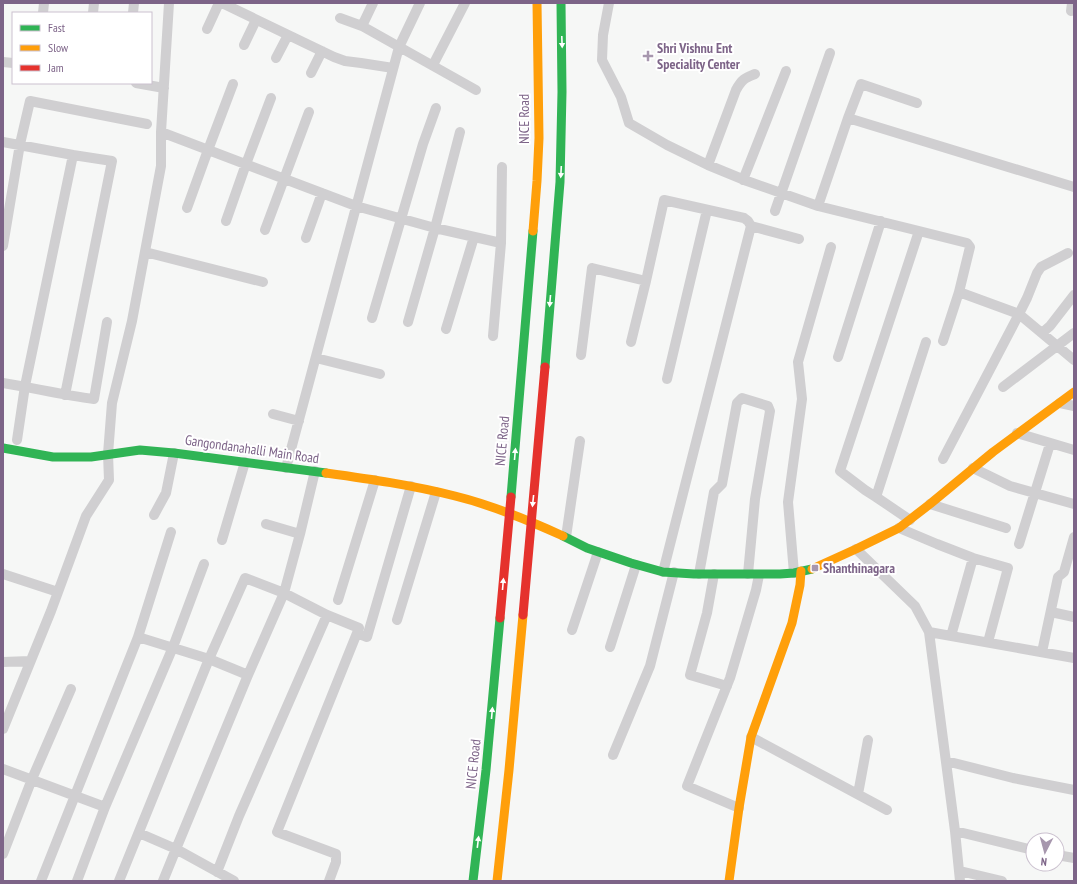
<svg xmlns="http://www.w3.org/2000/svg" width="1077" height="884" font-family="'PT Sans Narrow',sans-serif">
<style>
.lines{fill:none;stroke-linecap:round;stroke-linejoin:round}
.street{stroke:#d0cfd1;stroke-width:10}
.fast{stroke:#30b455;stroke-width:9}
.slow{stroke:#ff9f0a;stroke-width:9}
.jam{stroke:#e5322d;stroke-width:9}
.oneway{fill:#fff}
.poi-dot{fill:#a797ae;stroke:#fff;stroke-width:1.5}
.labels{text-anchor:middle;stroke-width:4;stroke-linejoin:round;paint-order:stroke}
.poi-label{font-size:14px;font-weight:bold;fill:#7d6488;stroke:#fff;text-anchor:start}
.street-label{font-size:14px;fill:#7d6488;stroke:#fff}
</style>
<rect width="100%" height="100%" fill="#f6f7f6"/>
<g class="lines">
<path class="street" d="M 222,3 L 334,57 L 345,61 L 361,63 L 393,68
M 609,3 L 603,35 L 602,60 L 621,97 L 629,123 L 667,145 L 708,165 L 747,181 L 818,206 L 919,231 L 840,471 L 865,490 L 876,497
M 1071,11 L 1072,3
M 43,13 L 44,3
M 93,13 L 94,3
M 133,13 L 134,3
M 340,18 L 362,26 L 476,90
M 362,26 L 373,3
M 207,29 L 219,3
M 244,45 L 256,20
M 276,58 L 288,35
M 3,62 L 13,63
M 433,65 L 465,3
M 311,73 L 322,51
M 136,83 L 164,88
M 848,118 L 861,84 L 917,103
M 161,132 L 356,206 L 435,228 L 501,243
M 3,142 L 73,155 L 112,161 L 65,395
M 708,165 L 736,90 C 742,79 745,78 755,74
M 743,180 L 786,71
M 818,206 L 848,118 L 1074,187
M 187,208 L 208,150 L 233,84
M 775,211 L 830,53
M 226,221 L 246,164 L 271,98
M 751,226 L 799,239
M 265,230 L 309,112
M 919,231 L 967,243 L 970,247 L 959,292
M 306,238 L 322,193
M 3,246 L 20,144 L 30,101 L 147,124
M 145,252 L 263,282
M 372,318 L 423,144 L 436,108
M 408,322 L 435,228 L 460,132
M 446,329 L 474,237
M 1042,333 L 1050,326 L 1074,295
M 493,336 L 501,243 L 502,167
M 943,341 L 959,292 L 1019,314 L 1074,360
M 631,342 L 646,281 L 664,200 L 744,218 L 748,221 L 751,226 L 663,572
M 581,355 L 592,268 L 646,281
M 838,357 L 881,221
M 316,358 L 380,374
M 667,379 L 707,210
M 3,383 C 34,388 63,395 94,399 L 107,322
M 1003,387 L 1074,333
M 1060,403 L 1074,406
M 273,414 L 299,421
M 1017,433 L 1074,450
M 17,440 L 25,386 L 73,155
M 943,459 L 1019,314 L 1027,298 L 1037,273 L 1041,267 L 1068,253
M 286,468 L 399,47 L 420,3
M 973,468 L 1010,486 L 1074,504
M 315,471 L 300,534 L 284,593 L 327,615 L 359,628 L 357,633
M 930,504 L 1006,528
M 154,515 L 166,493 L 174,453
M 910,520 L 876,497 L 926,342
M 266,524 L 300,534
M 899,528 L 937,544 L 973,558 L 1008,568 L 988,642
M 566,537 L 580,441
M 222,540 L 245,462
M 1019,544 L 1050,444
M 856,549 L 915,606 L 929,632 L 955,831 L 960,881
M 794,573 L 788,502 L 802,399 L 798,362 L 831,247
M 3,574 L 58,592
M 699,574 L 714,492 L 722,484 L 737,403 L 742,398 L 768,406 L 770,411 L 755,499 L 748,574
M 714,574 L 707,613 L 690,675 L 727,686
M 338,600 L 375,480
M 1051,612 L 1074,617
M 397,620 L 436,492
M 572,630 L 598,552
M 929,632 L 1074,658
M 951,636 L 973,558
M 138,637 L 171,532
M 610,647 L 636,565
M 1042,652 L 1058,577 L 1064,572 L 1074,537
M 3,662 L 30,661
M 3,729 L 51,611 L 86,516 L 109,480 L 108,454 L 112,403 L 132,321 L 161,166 L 161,132 L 169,3
M 751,737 L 887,810
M 613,755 L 650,666 L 674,572
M 946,761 L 1013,778 L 1074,790
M 3,769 L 105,807
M 858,794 L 868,740
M 739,808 L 687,786 L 730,678 L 756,590 L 759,575
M 955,831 L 1033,850
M 139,833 L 176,849 L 163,881
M 3,854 L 32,779 L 71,689
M 1057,855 L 1074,858
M 960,871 L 1002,881
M 217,872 L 239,816 L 327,615
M 41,881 L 138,637 L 209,659 L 248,675
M 77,881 L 105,807 L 173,647 L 204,564
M 119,881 L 209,659 L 245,578 L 284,593 L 248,675 L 176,849 L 234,881
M 329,881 L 336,862 L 336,854 L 277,832 L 357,633 L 367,637 L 411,486"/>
<path class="fast" d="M 545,367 L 560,182 L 562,92 L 561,3
M 3,448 L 53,457 L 91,457 L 140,450 L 174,453 L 326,473
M 511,497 L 533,231
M 563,536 L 587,548 L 631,563 L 663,572 L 694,574 L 780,574 L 794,573 L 812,569
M 473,881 L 486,770 L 500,618"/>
<path class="slow" d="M 533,231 L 537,181 L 539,138 L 537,3
M 326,473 C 369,479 412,485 455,496 C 492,505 528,520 563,536
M 812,569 L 856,549 L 899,528 L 930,504 L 993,452 L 1074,392
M 497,881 L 509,770 L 523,615
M 729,881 L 739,808 L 751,737 L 792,623 L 800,585 L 801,571"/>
<path class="jam" d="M 523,615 L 545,367
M 500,618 L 511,497"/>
</g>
<defs><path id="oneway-solid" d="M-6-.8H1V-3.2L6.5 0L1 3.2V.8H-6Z"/></defs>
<g class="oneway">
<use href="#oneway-solid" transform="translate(562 42) rotate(88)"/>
<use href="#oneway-solid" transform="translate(561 172) rotate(93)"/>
<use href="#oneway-solid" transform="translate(550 301) rotate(95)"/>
<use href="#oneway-solid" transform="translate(515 454) rotate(-85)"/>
<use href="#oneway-solid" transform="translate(533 501) rotate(96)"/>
<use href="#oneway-solid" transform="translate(503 584) rotate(-85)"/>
<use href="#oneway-solid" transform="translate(492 713) rotate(-85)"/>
<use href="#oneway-solid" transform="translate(478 842) rotate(-83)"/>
</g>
<g class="poi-dot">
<path d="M646 50h4v4h4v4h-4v4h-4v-4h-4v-4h4z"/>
<rect x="811" y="564" width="8" height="8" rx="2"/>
</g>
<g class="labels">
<g class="poi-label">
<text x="657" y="53">Shri Vishnu Ent<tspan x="657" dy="16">Speciality Center</tspan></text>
<text x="823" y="573">Shanthinagara</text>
</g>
<g class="street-label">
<text transform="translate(524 119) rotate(-90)" y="5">NICE Road</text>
<text transform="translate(502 441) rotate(-85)" y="5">NICE Road</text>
<text transform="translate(252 449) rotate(8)" y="5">Gangondanahalli Main Road</text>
<text transform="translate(473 764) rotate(-84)" y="5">NICE Road</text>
</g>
</g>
<rect width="1077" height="884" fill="none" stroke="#7d6488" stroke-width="8"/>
<rect x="12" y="12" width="140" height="72" fill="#ffffff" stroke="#cbc1cf"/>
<rect x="20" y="25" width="20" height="6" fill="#30b455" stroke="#cbc1cf"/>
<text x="48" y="32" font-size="12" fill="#7d6488">Fast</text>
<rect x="20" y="45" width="20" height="6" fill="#ff9f0a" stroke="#cbc1cf"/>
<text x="48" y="52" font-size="12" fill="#7d6488">Slow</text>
<rect x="20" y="65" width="20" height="6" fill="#e5322d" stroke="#cbc1cf"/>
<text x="48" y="72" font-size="12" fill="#7d6488">Jam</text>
<g transform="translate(1045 852) rotate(186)"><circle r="19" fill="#ffffff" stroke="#cbc1cf"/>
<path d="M0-3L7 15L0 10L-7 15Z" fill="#a797ae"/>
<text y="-6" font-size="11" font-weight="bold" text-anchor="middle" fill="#7d6488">N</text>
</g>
</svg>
